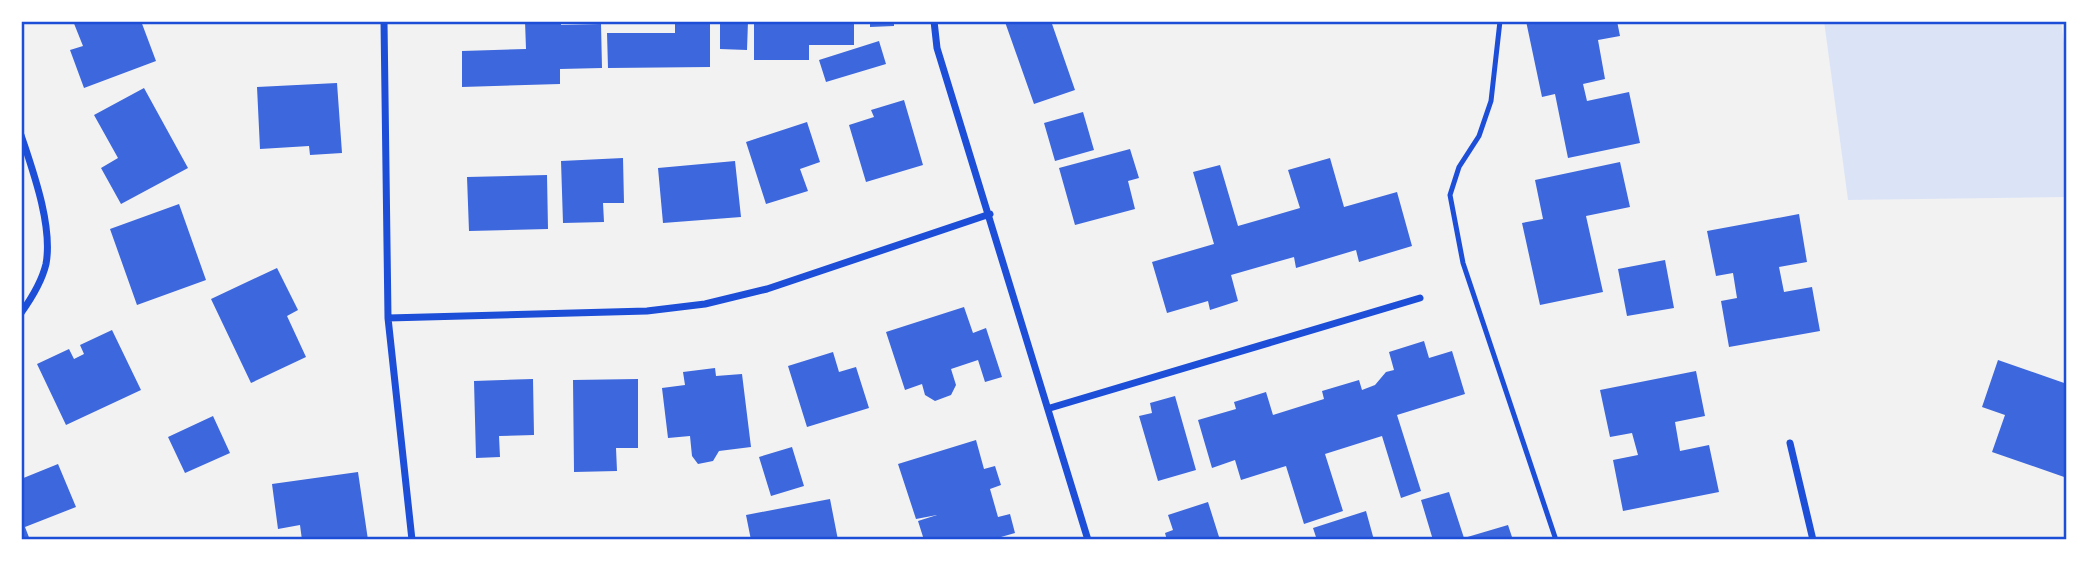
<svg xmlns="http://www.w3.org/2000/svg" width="2088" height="561" font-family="Jost,sans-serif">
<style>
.green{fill:#dbe4f7}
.building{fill:#3d67dc}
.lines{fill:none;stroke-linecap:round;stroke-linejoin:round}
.service{stroke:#1d4ed8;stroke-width:5}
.minor{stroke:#1d4ed8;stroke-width:7}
.neatline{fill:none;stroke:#1d4ed8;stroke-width:2.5}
</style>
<rect width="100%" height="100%" fill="#f2f2f2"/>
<path class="green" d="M 1824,21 L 2061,21 L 2067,63 L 2067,197 L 1848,200 Z"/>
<path class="building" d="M 73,21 L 141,21 L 156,61 L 84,88 L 70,50 L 83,46 Z
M 525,21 L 561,21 L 561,25 L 601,24 L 602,68 L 560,69 L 560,84 L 462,87 L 462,51 L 526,49 Z
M 675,21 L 710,21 L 710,67 L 608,68 L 607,33 L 675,33 Z
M 720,21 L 748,21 L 747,50 L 720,49 Z
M 754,21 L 854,21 L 854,45 L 809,45 L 809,60 L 754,60 Z
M 870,21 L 894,21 L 894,26 L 870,27 Z
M 1009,21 L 1051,21 L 1075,90 L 1034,104 L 1005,22 Z
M 1526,21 L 1617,21 L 1620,36 L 1598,40 L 1605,79 L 1583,84 L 1587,101 L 1629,92 L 1640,143 L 1568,158 L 1555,94 L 1542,97 Z
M 879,41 L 886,64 L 826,82 L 819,60 Z
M 337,83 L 342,153 L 310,155 L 309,146 L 260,149 L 257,87 Z
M 144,88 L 188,168 L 121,204 L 101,168 L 118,158 L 94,115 Z
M 904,100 L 923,165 L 866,182 L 849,125 L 874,117 L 871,110 Z
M 1083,112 L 1094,150 L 1055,161 L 1044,123 Z
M 807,122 L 820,162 L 800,169 L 808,191 L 766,204 L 746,142 Z
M 1130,149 L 1139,178 L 1128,181 L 1135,209 L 1075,225 L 1059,168 Z
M 623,158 L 624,203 L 603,203 L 604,222 L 563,223 L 561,161 Z
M 1330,158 L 1344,207 L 1397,192 L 1412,246 L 1359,262 L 1356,250 L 1296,268 L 1294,257 L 1231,275 L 1238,301 L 1210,310 L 1208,301 L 1167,313 L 1152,262 L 1214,244 L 1193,172 L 1220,165 L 1238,226 L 1300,208 L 1288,170 Z
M 735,161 L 741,217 L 663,223 L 658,168 Z
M 1620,162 L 1630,207 L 1586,216 L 1603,292 L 1540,305 L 1522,223 L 1543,219 L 1535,180 Z
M 547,175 L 548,229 L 469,231 L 467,177 Z
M 179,204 L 206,280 L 137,305 L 110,229 Z
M 1799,214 L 1807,262 L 1779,267 L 1784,292 L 1812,287 L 1820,331 L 1729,347 L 1721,301 L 1737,298 L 1733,273 L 1716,276 L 1707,231 Z
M 1665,260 L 1674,308 L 1627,316 L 1618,269 Z
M 277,268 L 298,310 L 287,316 L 306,357 L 251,383 L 211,299 Z
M 964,307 L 973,333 L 986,328 L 1002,377 L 985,382 L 978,360 L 951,369 L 956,385 L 951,395 L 935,401 L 925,395 L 922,384 L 905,390 L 886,332 Z
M 112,330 L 141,390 L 66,425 L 37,364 L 69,349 L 74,359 L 84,354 L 80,345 Z
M 1424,341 L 1429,358 L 1452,351 L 1465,394 L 1397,415 L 1421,491 L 1401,498 L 1382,436 L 1325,454 L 1343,511 L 1304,524 L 1286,466 L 1241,480 L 1235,460 L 1212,468 L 1198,420 L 1236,409 L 1234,402 L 1266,392 L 1273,415 L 1324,399 L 1322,391 L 1359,380 L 1362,390 L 1375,385 L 1386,372 L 1394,370 L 1389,352 Z
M 833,352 L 839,372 L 856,367 L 869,408 L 807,427 L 788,366 Z
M 1998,360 L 2067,384 L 2067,478 L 1992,452 L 2005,415 L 1982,407 Z
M 715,368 L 716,376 L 742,374 L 751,447 L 719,451 L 713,461 L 698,464 L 692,456 L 690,436 L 668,438 L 662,388 L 685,385 L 683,372 Z
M 1696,371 L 1705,416 L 1675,422 L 1680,451 L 1709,445 L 1719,492 L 1623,511 L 1613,460 L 1638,455 L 1632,433 L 1610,437 L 1600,390 Z
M 533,379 L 534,435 L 499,436 L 500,457 L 476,458 L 474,381 Z
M 638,379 L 638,448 L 616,448 L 617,471 L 574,472 L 573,380 Z
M 1175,396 L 1196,470 L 1158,481 L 1139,416 L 1152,413 L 1150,403 Z
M 213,416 L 230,453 L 185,473 L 168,437 Z
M 976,440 L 984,469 L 995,466 L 1001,485 L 990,489 L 998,517 L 1010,514 L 1015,533 L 1001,537 L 1002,540 L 924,540 L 918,521 L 937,515 L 916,519 L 898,464 Z
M 792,447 L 804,486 L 771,496 L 759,457 Z
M 58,464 L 76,507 L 25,527 L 30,540 L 21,540 L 21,479 Z
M 358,472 L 368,540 L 302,540 L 300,525 L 278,529 L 272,484 Z
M 1449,492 L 1464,538 L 1508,525 L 1513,540 L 1433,540 L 1421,500 Z
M 830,499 L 838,540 L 751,540 L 746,515 Z
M 1208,502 L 1220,540 L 1167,540 L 1165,533 L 1173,530 L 1168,515 Z
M 1366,511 L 1374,540 L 1317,540 L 1313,528 Z"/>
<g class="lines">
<path class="service" d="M 1500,21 L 1491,101 L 1479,136 L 1459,167 L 1450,195 L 1463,263 L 1556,540"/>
<path class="minor" d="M 384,21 L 388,318 L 412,540
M 934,21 L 937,48 L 1088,540
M 21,135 C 33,171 53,226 46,264 C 42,281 31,299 21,313
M 388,318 L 647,311 L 705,304 L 767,289 L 990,214
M 1050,408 L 1420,298
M 1790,443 L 1813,540"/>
</g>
<rect width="2088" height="561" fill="none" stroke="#ffffff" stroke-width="46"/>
<rect x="23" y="23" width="2042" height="515" class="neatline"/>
</svg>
